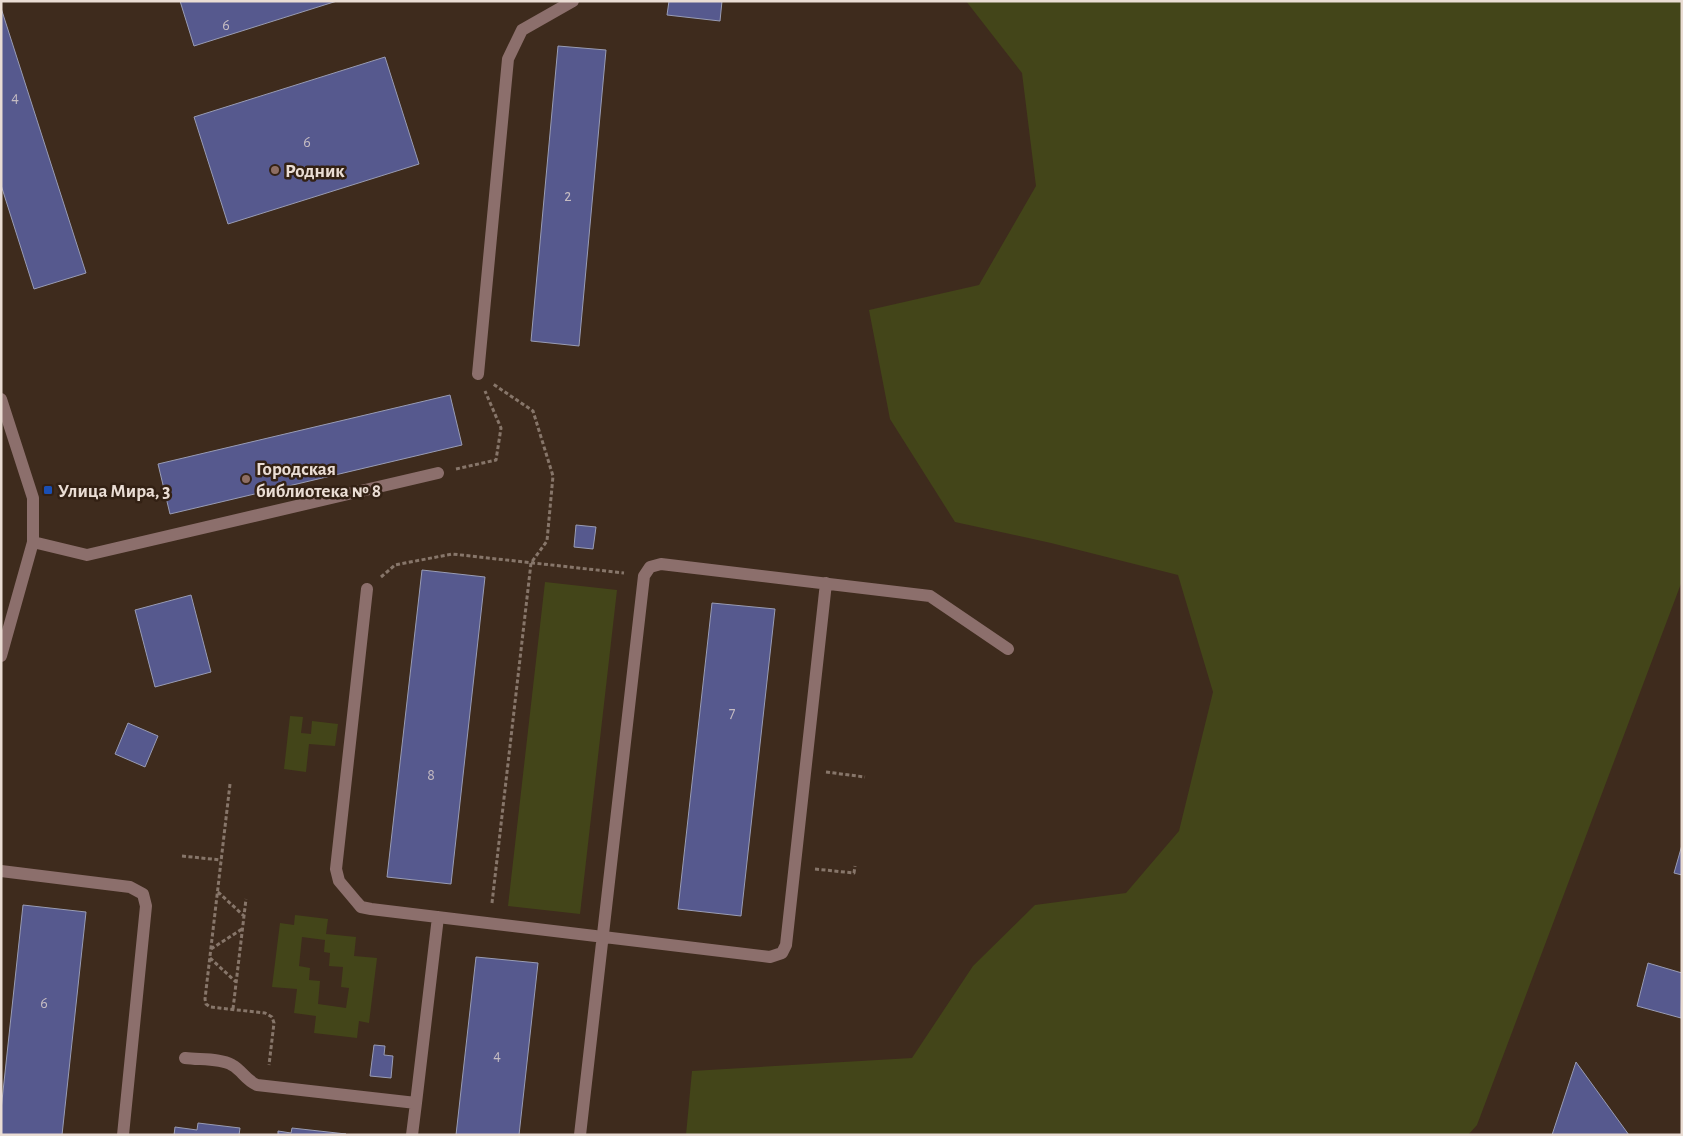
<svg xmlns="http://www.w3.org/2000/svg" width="1683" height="1136" font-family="'Alegreya Sans',sans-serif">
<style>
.green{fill:#434519;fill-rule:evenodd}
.building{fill:#56598e;stroke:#999cb4}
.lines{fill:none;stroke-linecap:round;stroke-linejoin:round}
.path{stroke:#87766a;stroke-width:3;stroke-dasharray:4 2.5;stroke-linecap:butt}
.minor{stroke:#8c6f6c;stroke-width:12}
.education-dot{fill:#8d6e63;stroke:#332114;stroke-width:2}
.transit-dot{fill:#1a4fb4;stroke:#332114;stroke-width:2}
.labels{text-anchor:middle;stroke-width:5;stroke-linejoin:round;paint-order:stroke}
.number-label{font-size:16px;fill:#c5bcc2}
.poi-label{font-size:19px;font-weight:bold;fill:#eaddd4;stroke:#332114;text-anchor:start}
</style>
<rect width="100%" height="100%" fill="#3e2b1d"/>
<path class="green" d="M 966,1 L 1682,1 L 1682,581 L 1477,1125 L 1468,1135 L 686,1135 L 692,1071 L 912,1058 L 973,966 L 1035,905 L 1126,893 L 1179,831 L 1213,692 L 1178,575 L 1051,543 L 955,522 L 890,419 L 869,310 L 979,285 L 1036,186 L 1022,73 Z
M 545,582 L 617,590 L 580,914 L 508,906 Z
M 290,716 L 303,717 L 301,733 L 311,734 L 312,721 L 338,724 L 335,746 L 309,744 L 306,772 L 284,769 Z
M 295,915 L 328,919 L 326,934 L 356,937 L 354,956 L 377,958 L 369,1023 L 359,1021 L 357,1038 L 314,1033 L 316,1016 L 294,1013 L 297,989 L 272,987 L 280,923 L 294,925 ZM 302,937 L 325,940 L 324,952 L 330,953 L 329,966 L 343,967 L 341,987 L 349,988 L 346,1008 L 318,1004 L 320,981 L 309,980 L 310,968 L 299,966 Z"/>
<path class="building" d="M 180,1 L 337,1 L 194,46 Z
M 669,1 L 722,1 L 720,21 L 667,15 Z
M 1,8 L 86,273 L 34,289 L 1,185 Z
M 558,46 L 606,50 L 579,346 L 531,341 Z
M 385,57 L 419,164 L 228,224 L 194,117 Z
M 450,395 L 462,445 L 170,514 L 158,464 Z
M 576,525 L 596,527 L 593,549 L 574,547 Z
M 422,570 L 485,577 L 451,884 L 387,877 Z
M 191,595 L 211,672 L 155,687 L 135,610 Z
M 712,603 L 775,609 L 741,916 L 678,909 Z
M 128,723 L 158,736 L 145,767 L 115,754 Z
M 1682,845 L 1682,875 L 1674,873 Z
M 23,905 L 86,912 L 62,1135 L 1,1135 L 1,1110 Z
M 476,957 L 538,963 L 519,1135 L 456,1135 Z
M 1648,963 L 1682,973 L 1681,1018 L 1637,1006 Z
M 374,1045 L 385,1046 L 384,1055 L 393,1056 L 391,1078 L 370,1076 Z
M 1576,1062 L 1629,1135 L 1552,1135 Z
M 198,1123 L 240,1128 L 239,1135 L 174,1135 L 175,1127 L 197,1130 Z
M 292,1128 L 346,1134 L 278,1135 L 278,1131 L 291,1133 Z"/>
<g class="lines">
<path class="path" d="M 456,469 L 496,460 L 501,428 L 485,391
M 381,577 L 395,565 L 452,554 L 624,573
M 826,772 L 865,777
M 230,784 L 205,999 L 206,1004 L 210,1007 L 265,1013 L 272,1017 L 274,1023 L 269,1065
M 182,856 L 221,860
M 815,869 L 854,873 L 855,866
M 218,892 L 244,916
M 492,903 L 531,563 L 547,541 L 553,476 L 533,411 L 493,384
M 211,949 L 242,929
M 210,958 L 236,982
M 233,1009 L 246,899"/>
<path class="minor" d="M 478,374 L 508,59 L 522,30 L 573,1
M 1,399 L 33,498 L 33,542 L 1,656
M 33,542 L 87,555 L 438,473
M 367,589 L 336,869 L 339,881 L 355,900 L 361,907 L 371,909 L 770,957 L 782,953 L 786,945 L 826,583
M 1,871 L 130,887 L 143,894 L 146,906 L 123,1135
M 185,1058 C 200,1060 220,1058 232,1065 C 243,1071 244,1079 257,1085 L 416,1103 L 412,1135
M 416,1103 L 438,917
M 580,1135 L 644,576 L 650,567 L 661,564 L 930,596 L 1008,649"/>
</g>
<g class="education-dot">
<circle cx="275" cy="170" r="5"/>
<circle cx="246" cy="479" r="5"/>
</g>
<rect class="transit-dot" x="43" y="485" width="10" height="10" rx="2.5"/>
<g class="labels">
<g class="number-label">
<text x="226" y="30">6</text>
<text x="15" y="102">4</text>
<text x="307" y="147">6</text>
<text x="568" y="201">2</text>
<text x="732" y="718">7</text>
<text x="431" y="780">8</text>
<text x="44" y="1008">6</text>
<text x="497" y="1060">4</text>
</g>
<g class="poi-label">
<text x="285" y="177">Родник</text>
<text x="256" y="475">Городская<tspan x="256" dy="22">библиотека № 8</tspan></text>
<text x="58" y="497">Улица Мира, 3</text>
</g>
</g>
<rect width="1683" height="1136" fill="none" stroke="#eaddd4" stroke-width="5"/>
</svg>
